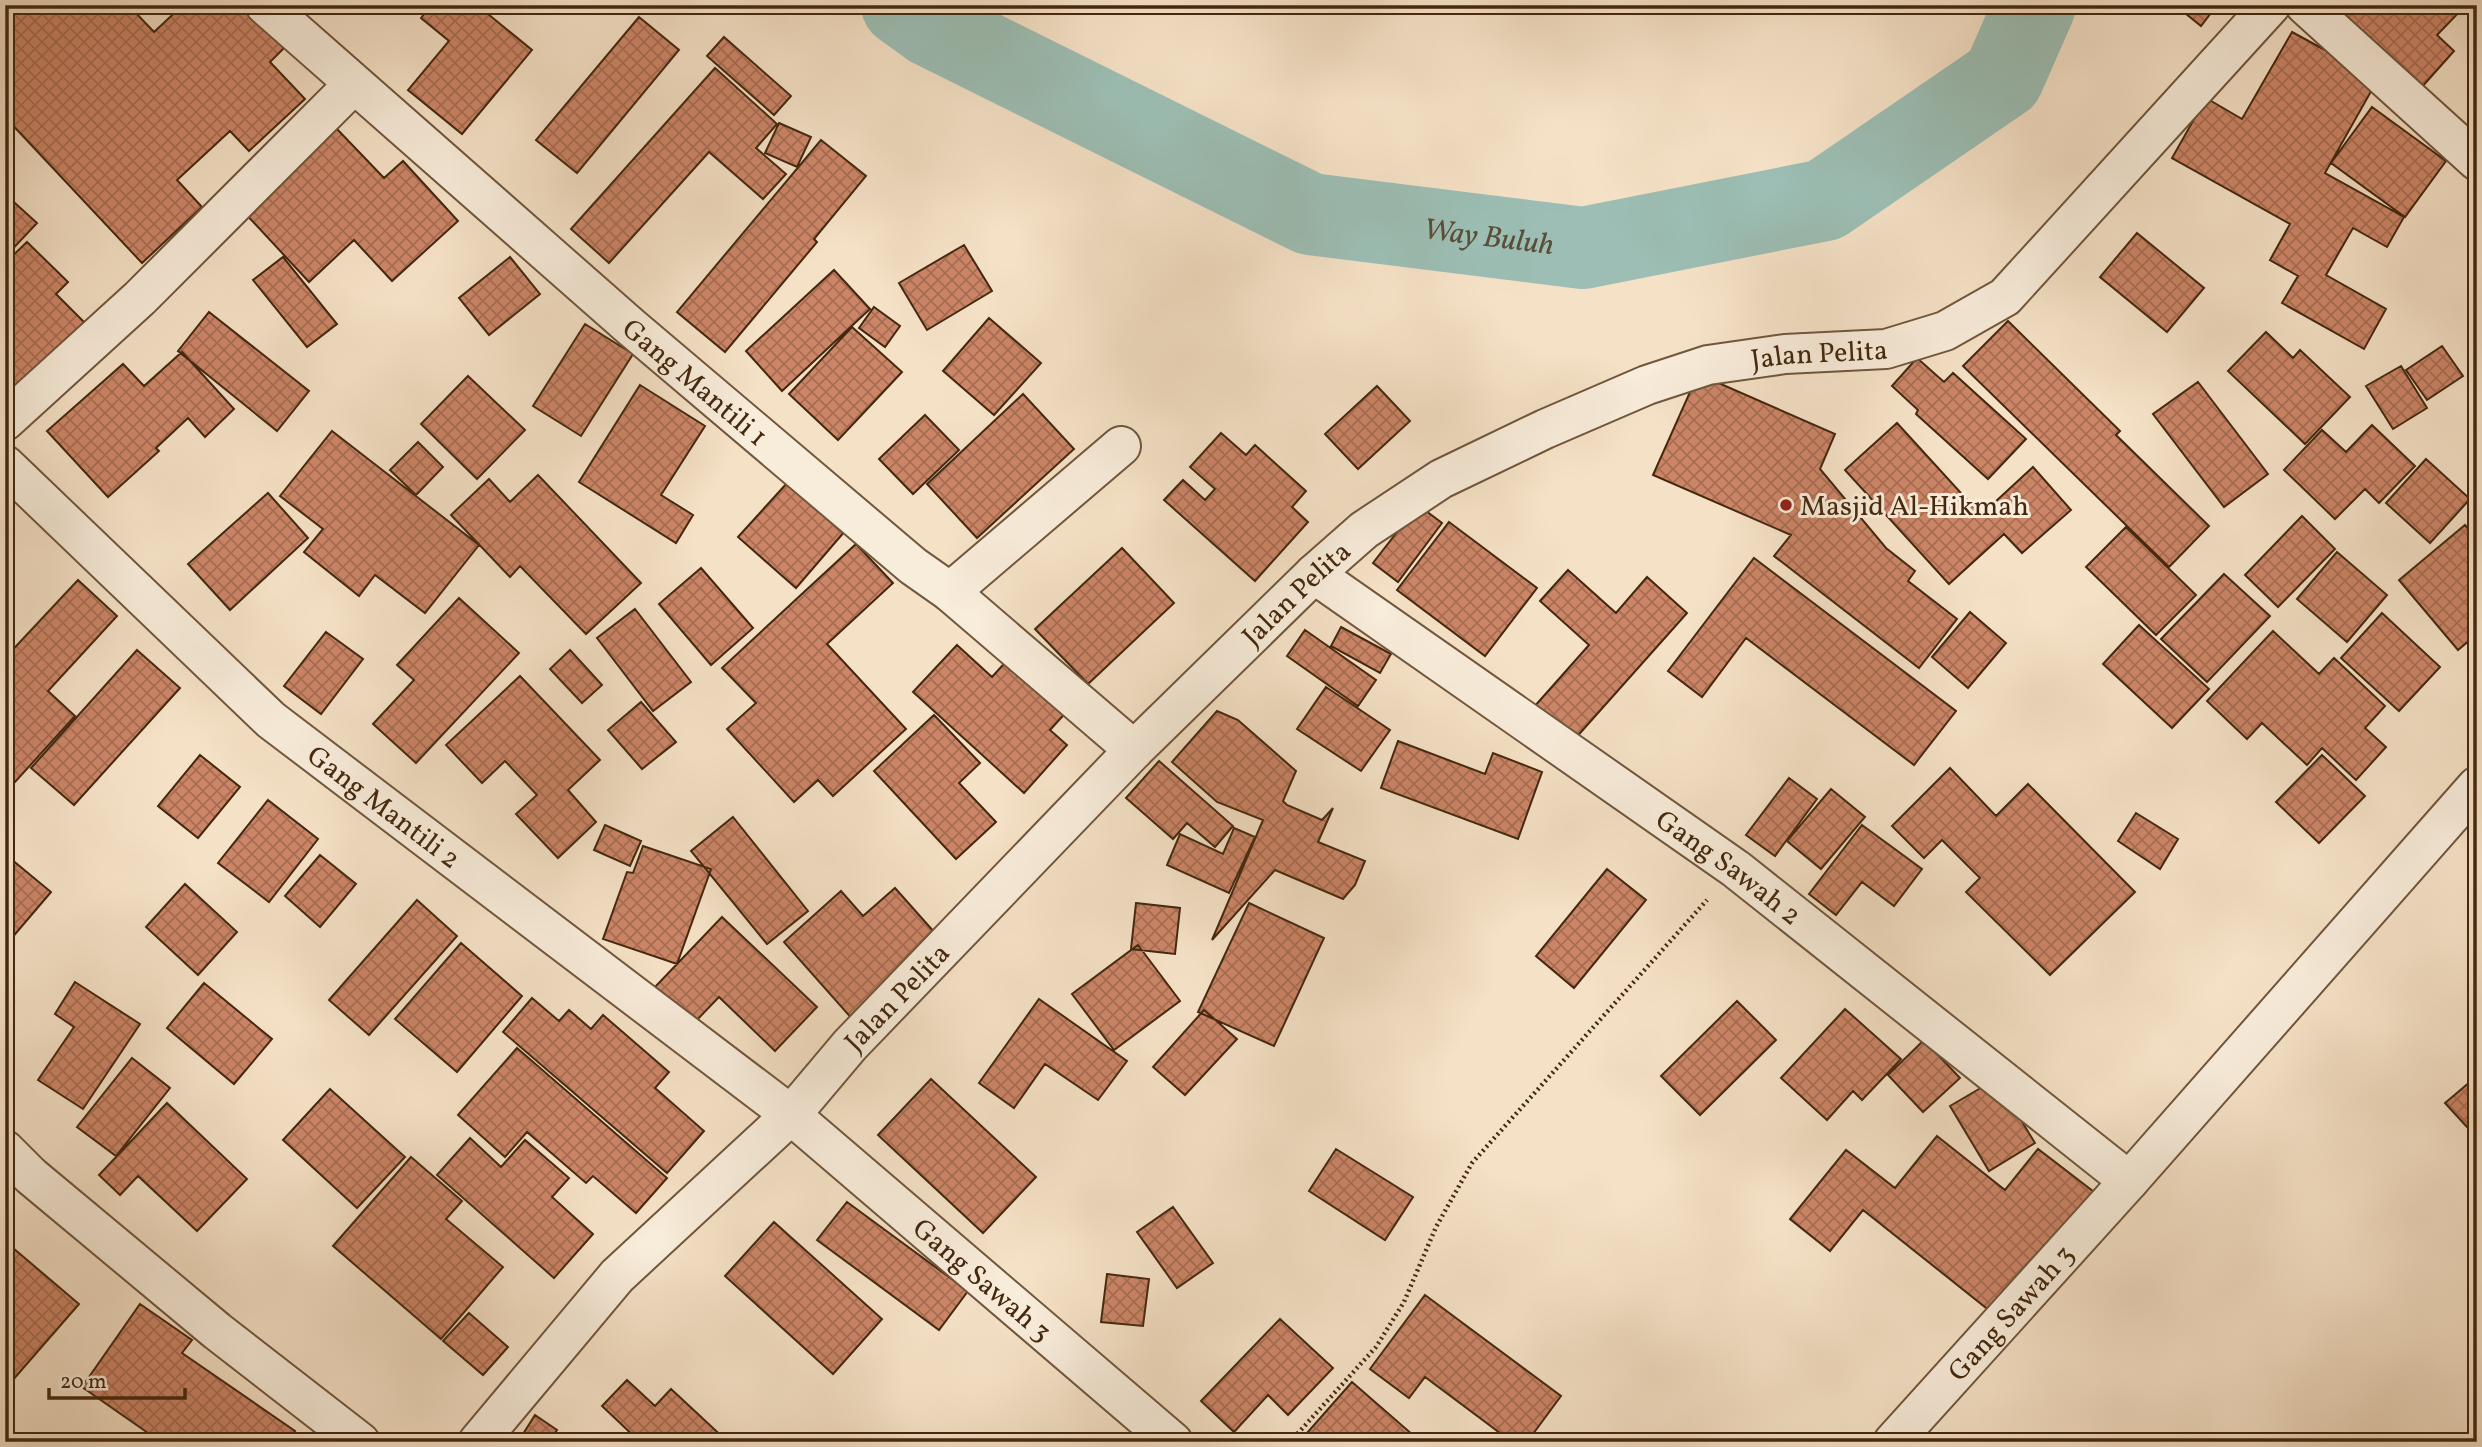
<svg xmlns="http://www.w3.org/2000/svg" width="2482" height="1447" font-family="Vollkorn,serif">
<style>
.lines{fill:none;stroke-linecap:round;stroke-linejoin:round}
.river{stroke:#9cbeb4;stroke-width:82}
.building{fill:url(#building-cross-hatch);stroke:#44280e;stroke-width:2}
.minor-casing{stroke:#70563c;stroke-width:42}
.tertiary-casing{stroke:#70563c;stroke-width:42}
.path{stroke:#44280e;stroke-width:4.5;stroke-dasharray:2 3.5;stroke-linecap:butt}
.minor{stroke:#f8ecda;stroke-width:38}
.tertiary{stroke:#f8ecda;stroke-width:38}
.poi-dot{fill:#8f2418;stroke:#f8ecda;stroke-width:2.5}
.labels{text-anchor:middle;stroke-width:6;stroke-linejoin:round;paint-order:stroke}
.street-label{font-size:28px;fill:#44280e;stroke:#f8ecda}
.poi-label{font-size:28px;fill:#44280e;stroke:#f8ecda;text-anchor:start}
.water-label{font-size:30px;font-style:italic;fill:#5a4e38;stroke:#f8ecda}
</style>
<defs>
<pattern id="building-cross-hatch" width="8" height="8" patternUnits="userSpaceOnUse" patternTransform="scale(1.75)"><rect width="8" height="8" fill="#cc8567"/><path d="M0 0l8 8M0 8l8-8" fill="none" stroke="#a76d53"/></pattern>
</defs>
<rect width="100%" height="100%" fill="#f5e1c6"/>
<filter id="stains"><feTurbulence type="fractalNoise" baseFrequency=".00286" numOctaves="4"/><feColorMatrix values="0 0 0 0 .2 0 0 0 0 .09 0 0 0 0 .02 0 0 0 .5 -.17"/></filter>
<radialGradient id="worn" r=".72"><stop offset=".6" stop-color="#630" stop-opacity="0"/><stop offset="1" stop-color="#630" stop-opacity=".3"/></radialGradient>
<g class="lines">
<path class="river" id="s1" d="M 902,5 L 931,26 L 1310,214 L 1583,248 L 1825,200 L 2003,78 L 2035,5"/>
</g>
<path class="building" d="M 5,5 L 140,5 L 134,11 L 154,32 L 183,5 L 254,5 L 289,43 L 270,62 L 305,99 L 249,151 L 230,131 L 177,180 L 202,207 L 142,263 L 5,117 Z
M 431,5 L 477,5 L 532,50 L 462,134 L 408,90 L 449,41 L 421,18 Z
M 2175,5 L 2217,5 L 2201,26 Z
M 2331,5 L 2466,5 L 2437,35 L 2454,51 L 2421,88 Z
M 639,17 L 679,50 L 577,173 L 536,140 Z
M 2292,32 L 2378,79 L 2325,173 L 2404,217 L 2387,247 L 2353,228 L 2326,275 L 2386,309 L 2364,349 L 2282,303 L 2298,276 L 2270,260 L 2290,224 L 2172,158 L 2206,98 L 2242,119 Z
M 724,37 L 791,96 L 774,115 L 707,56 Z
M 715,68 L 777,124 L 756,148 L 786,174 L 763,199 L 709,152 L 609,263 L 571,229 Z
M 2372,107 L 2446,161 L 2405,217 L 2331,163 Z
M 779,123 L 811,137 L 797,167 L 765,153 Z
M 336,128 L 384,178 L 403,161 L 458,221 L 392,281 L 354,240 L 309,282 L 244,212 Z
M 821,140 L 866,176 L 814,239 L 817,242 L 725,352 L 677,312 Z
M 5,194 L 37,223 L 5,257 Z
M 2137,233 L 2204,288 L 2167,332 L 2100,277 Z
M 27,242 L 68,282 L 56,294 L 90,328 L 20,397 L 5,383 L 5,263 Z
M 964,245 L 992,291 L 927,330 L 899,283 Z
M 283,257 L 337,324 L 307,347 L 253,280 Z
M 510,257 L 540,294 L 489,335 L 459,298 Z
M 834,270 L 870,309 L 782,391 L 746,351 Z
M 874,307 L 900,326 L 885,347 L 859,328 Z
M 209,312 L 309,391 L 277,431 L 178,351 Z
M 989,318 L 1041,363 L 994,415 L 943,371 Z
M 2008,321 L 2120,431 L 2116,435 L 2209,526 L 2169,567 L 1963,366 Z
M 585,324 L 633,354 L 581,436 L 533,406 Z
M 852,327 L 902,372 L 838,440 L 789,394 Z
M 2266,332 L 2293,358 L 2300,350 L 2350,397 L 2305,444 L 2228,371 Z
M 2442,346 L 2463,376 L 2427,400 L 2406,370 Z
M 182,352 L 234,409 L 205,437 L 188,418 L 156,448 L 159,451 L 108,497 L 47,431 L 123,364 L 144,386 Z
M 1917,358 L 1944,382 L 1953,373 L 2026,439 L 1988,479 L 1916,414 L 1918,410 L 1892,386 Z
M 2401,366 L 2427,408 L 2393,429 L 2366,386 Z
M 1698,374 L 1835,434 L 1820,469 L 1886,548 L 1915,571 L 1908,581 L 1957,619 L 1919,668 L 1774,556 L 1791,535 L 1653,475 Z
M 468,376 L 525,430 L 477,479 L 421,424 Z
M 2198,382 L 2268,474 L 2224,507 L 2153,414 Z
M 640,385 L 705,426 L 661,495 L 693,515 L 676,543 L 579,482 Z
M 1377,386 L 1410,421 L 1358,469 L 1325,434 Z
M 1023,394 L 1074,449 L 977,538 L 927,484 Z
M 925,415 L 959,450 L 913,494 L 879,459 Z
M 1897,423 L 1981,515 L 2033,467 L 2071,510 L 2022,553 L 2004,534 L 1949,584 L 1845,470 Z
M 2372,425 L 2415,466 L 2379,503 L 2365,489 L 2335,519 L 2284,470 L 2322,430 L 2346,452 Z
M 332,431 L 479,545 L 425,613 L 375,575 L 359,596 L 304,552 L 323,529 L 280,496 Z
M 1221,433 L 1246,455 L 1255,445 L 1306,491 L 1292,507 L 1308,522 L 1255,581 L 1164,500 L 1183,480 L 1205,500 L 1215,489 L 1190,467 Z
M 418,442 L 443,467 L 416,495 L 390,470 Z
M 2426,459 L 2470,499 L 2430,543 L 2386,503 Z
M 538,475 L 641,583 L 586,634 L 520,566 L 510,577 L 451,515 L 489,479 L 510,502 Z
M 788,482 L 845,531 L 796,588 L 738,537 Z
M 268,493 L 308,538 L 230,610 L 188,564 Z
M 1418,505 L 1442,523 L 1398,582 L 1373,563 Z
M 2302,516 L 2335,549 L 2278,607 L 2245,575 Z
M 1449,522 L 1537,588 L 1485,656 L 1397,590 Z
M 2465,525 L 2477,539 L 2477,634 L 2458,650 L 2399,580 Z
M 2126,527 L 2196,595 L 2156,635 L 2086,567 Z
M 856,544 L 893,583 L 827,644 L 906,729 L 833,796 L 818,780 L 794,802 L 727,729 L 756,703 L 722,668 Z
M 1122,548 L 1174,603 L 1088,684 L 1035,629 Z
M 2337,552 L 2387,595 L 2347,642 L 2297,599 Z
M 1754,558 L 1956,711 L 1914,765 L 1746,638 L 1702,697 L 1668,671 Z
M 701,568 L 753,628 L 711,665 L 659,604 Z
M 1568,570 L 1616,613 L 1647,577 L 1687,613 L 1573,741 L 1534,707 L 1589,645 L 1540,601 Z
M 2224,574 L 2270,616 L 2207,682 L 2161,639 Z
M 78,580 L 117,616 L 48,691 L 75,716 L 5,793 L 5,658 Z
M 459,598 L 519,653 L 416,763 L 373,724 L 414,680 L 397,665 Z
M 635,609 L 691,682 L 653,711 L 597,638 Z
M 1970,612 L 2006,643 L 1968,688 L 1932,657 Z
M 2382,613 L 2440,667 L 2399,711 L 2341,658 Z
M 2139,625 L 2209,689 L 2172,728 L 2103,664 Z
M 1341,627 L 1391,654 L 1380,673 L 1331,646 Z
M 1305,630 L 1376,680 L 1358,706 L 1287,656 Z
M 2273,631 L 2319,674 L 2334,658 L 2385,706 L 2365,728 L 2386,747 L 2356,780 L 2322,748 L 2307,765 L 2262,723 L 2247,739 L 2207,701 Z
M 326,632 L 363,659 L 321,714 L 284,686 Z
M 957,645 L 992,677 L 1012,655 L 1070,708 L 1050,730 L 1067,745 L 1024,793 L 913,692 Z
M 137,650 L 180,688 L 74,805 L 31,768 Z
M 570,650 L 602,685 L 582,703 L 550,669 Z
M 520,676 L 600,760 L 568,790 L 596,822 L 558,858 L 516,814 L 537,795 L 505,761 L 482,783 L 446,745 Z
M 1326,687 L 1390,730 L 1361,771 L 1297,729 Z
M 641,702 L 676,742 L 642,769 L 608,730 Z
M 1217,711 L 1238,720 L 1296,771 L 1283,801 L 1287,805 L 1322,820 L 1333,808 L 1318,842 L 1365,861 L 1355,885 L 1343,899 L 1275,870 L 1212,940 L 1263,820 L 1217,802 L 1172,762 Z
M 934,715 L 980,763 L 959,783 L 996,822 L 956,859 L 874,771 Z
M 1398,741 L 1485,774 L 1493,753 L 1542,772 L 1518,839 L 1381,788 Z
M 200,755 L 240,787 L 198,838 L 158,806 Z
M 2322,755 L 2365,796 L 2319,843 L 2276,802 Z
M 1159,761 L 1233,826 L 1215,847 L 1187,823 L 1173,839 L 1126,798 Z
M 1950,768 L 1996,816 L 2028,784 L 2135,892 L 2050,975 L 1966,892 L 1980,878 L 1942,840 L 1924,858 L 1892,826 Z
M 1789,778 L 1817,799 L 1775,856 L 1746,835 Z
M 1831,789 L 1865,817 L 1821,869 L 1787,841 Z
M 268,800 L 318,839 L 269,902 L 218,863 Z
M 2136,813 L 2178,839 L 2160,869 L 2118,841 Z
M 733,817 L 808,911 L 767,944 L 691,851 Z
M 605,825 L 641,841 L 630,866 L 594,850 Z
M 1862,825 L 1922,869 L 1894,906 L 1862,882 L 1836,915 L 1809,894 Z
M 1234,828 L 1255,837 L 1229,893 L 1167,865 L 1180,834 L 1223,854 Z
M 643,846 L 711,869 L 677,964 L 603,939 L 627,872 L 633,873 Z
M 5,854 L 51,892 L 5,946 Z
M 320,855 L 356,884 L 320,927 L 285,896 Z
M 1607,869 L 1646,900 L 1574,988 L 1536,956 Z
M 185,884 L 237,932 L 198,975 L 146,927 Z
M 895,888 L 943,942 L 854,1021 L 784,942 L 841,891 L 863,916 Z
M 417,900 L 457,936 L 369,1035 L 329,1000 Z
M 1136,903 L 1180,908 L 1175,954 L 1131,949 Z
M 1249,903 L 1324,938 L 1274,1046 L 1198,1012 Z
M 722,917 L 817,1007 L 775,1051 L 719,997 L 693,1024 L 655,987 Z
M 461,943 L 522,996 L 457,1072 L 395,1019 Z
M 1138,945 L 1180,1001 L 1114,1050 L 1072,994 Z
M 75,982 L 140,1024 L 83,1109 L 38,1080 L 74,1027 L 55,1014 Z
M 204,983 L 272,1039 L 234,1084 L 167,1028 Z
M 5,994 L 14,1002 L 5,1012 Z
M 532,998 L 559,1021 L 569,1010 L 591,1029 L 603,1015 L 669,1072 L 655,1088 L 704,1131 L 667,1173 L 503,1032 Z
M 1039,999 L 1127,1061 L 1098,1100 L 1045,1064 L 1014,1108 L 979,1083 Z
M 1737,1001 L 1776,1040 L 1700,1115 L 1661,1076 Z
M 1845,1009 L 1901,1059 L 1862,1100 L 1853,1091 L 1827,1120 L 1781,1078 Z
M 1204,1010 L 1237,1039 L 1185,1095 L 1153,1067 Z
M 1924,1040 L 1960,1078 L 1923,1112 L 1888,1075 Z
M 517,1048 L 667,1178 L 636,1213 L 593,1176 L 586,1183 L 527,1132 L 505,1157 L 458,1115 Z
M 132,1058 L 170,1088 L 116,1156 L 77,1127 Z
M 2477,1076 L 2477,1138 L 2445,1103 Z
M 931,1079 L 1036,1177 L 983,1233 L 878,1135 Z
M 1996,1079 L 2035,1143 L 1989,1171 L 1950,1106 Z
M 330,1089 L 405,1157 L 357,1208 L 283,1140 Z
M 167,1103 L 247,1179 L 197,1231 L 138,1176 L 120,1195 L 99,1175 Z
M 1937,1136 L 2005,1190 L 2038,1149 L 2094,1192 L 1995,1315 L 1863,1210 L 1830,1251 L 1790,1219 L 1846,1150 L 1895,1188 Z
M 470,1138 L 501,1167 L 525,1140 L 569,1178 L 552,1197 L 593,1234 L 554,1278 L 437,1175 Z
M 1336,1149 L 1413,1197 L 1385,1240 L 1309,1191 Z
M 411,1157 L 462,1201 L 446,1219 L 503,1267 L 441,1339 L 333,1246 Z
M 847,1202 L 968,1291 L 939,1330 L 817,1240 Z
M 1173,1207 L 1213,1263 L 1177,1288 L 1137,1232 Z
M 774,1222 L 882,1319 L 833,1374 L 725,1276 Z
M 13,1248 L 79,1304 L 5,1389 L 5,1257 Z
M 1107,1274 L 1149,1279 L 1143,1326 L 1101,1322 Z
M 1425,1295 L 1561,1396 L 1527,1442 L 1512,1442 L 1425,1377 L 1409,1398 L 1370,1369 Z
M 140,1304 L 192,1340 L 182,1353 L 295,1431 L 287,1442 L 161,1442 L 82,1387 Z
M 469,1313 L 508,1347 L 483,1375 L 443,1341 Z
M 1280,1319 L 1333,1368 L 1288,1415 L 1268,1395 L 1234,1432 L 1201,1401 Z
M 627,1380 L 655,1406 L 671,1389 L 728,1442 L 640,1442 L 602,1406 Z
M 1352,1382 L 1413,1435 L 1407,1442 L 1299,1442 Z
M 535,1415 L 557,1430 L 549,1442 L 518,1442 Z"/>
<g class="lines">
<g class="minor-casing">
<g id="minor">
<path id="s2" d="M 265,5 L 631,327 L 913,566 L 950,592 L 1134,750"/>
<path d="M 2305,5 L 2477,161"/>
<path d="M 5,421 L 140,298 L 354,84"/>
<path id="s3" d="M 5,465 L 271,720 L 791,1115 L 1173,1442"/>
<path id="s4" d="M 1314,574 L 1736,869 L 2129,1181"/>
<path d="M 950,592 L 1121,446"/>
<path d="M 5,1150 L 31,1176 L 217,1331 L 360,1442"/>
<path id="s5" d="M 1893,1442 L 2129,1181 L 2477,786"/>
</g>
</g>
<g class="tertiary-casing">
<g id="tertiary">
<path id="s6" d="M 478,1442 L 617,1276 L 791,1115 L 850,1045 L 1134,750 L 1314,574 L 1364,530 L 1441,479 L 1545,429 L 1647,385 L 1708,365 L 1785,354 L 1886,349 L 1945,331 L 2005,297 L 2271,5"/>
</g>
</g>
<path class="path" d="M 1290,1442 L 1376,1347 L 1404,1302 L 1436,1227 L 1472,1163 L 1707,900"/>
<use href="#minor" class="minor"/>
<use href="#tertiary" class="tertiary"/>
</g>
<circle class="poi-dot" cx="1786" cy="505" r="7"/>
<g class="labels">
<g class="street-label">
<text dy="10" stroke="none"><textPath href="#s6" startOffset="1768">Jalan Pelita</textPath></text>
<text dy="10" stroke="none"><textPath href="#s2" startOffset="572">Gang Mantili 1</textPath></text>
<text dy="10" stroke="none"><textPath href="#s6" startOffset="1180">Jalan Pelita</textPath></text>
<text dy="10" stroke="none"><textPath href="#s3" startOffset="511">Gang Mantili 2</textPath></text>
<text dy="10" stroke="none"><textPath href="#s4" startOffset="508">Gang Sawah 2</textPath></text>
<text dy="10" stroke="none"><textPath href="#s6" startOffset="612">Jalan Pelita</textPath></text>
<text dy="10" stroke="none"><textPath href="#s3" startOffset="1274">Gang Sawah 3</textPath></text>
<text dy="10" stroke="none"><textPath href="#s5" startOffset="175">Gang Sawah 3</textPath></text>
</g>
<g class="poi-label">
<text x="1800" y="515">Masjid Al-Hikmah</text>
</g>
<g class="water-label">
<text dy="10" stroke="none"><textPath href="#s1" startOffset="639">Way Buluh</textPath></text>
</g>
</g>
<rect width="2482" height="1447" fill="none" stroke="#f5e1c6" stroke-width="28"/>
<rect x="7" y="7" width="2468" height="1433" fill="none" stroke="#44280e" stroke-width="3.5"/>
<rect x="14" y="14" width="2454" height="1419" fill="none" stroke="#44280e" stroke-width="2"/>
<path d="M49 1388v10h136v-10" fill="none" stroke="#44280e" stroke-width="3.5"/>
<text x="60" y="1388" font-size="21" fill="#44280e" stroke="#f8ecda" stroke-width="5" paint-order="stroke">20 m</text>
<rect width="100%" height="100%" filter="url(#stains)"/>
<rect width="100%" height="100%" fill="url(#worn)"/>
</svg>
